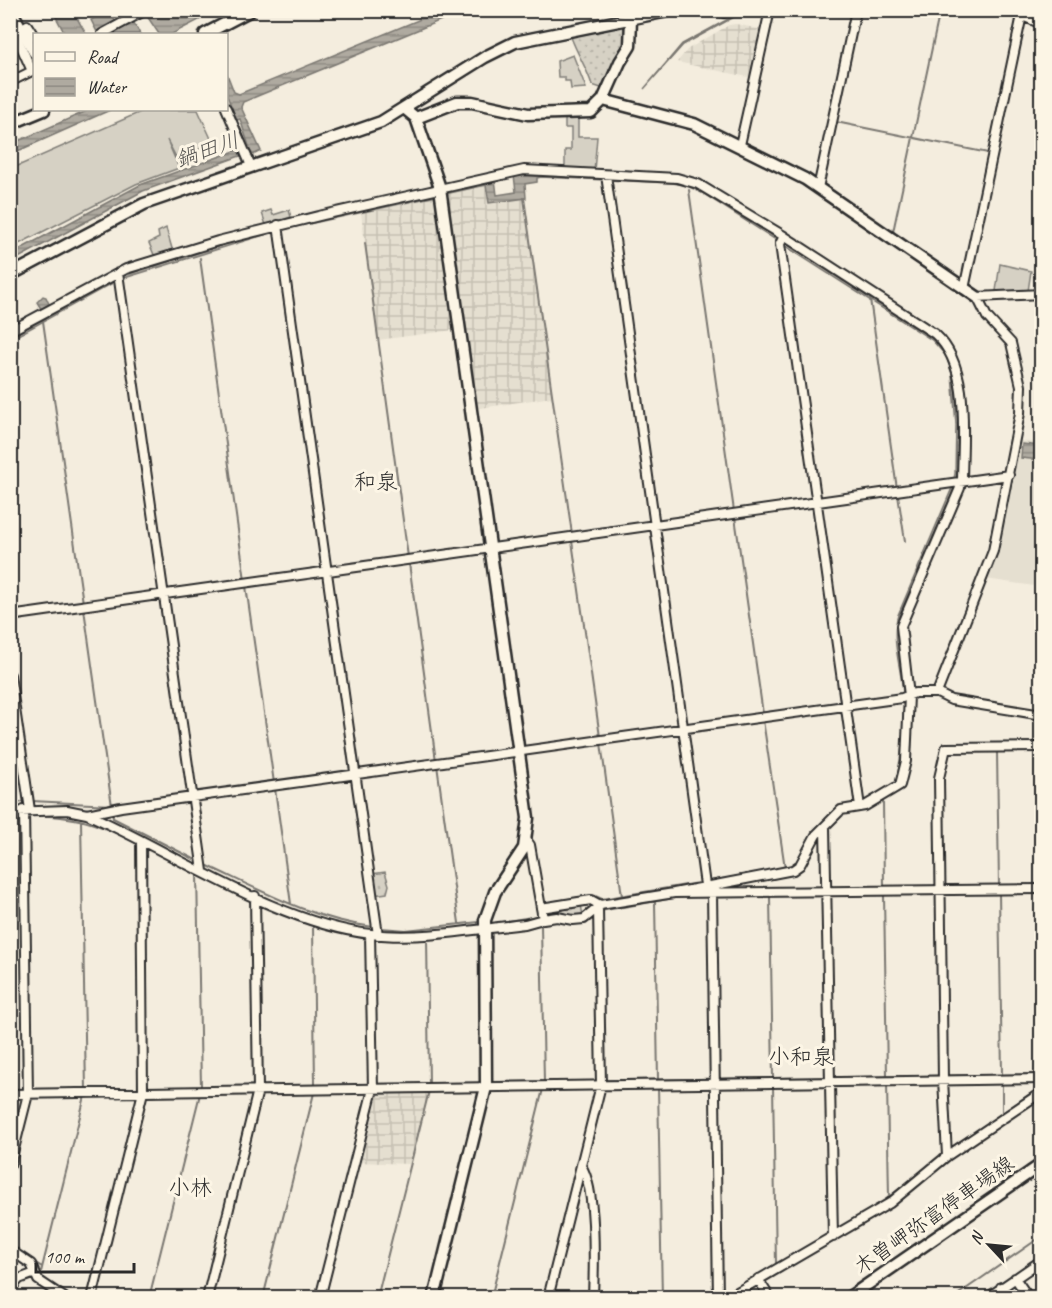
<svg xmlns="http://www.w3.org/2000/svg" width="1052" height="1308" font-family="Caveat,'Klee One',sans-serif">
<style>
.built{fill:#e5dfd0}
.industrial{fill:url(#industrial-grid)}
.grass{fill:url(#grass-dots);stroke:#807e78;stroke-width:1.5}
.cemetery{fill:url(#cemetery-stones);stroke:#807e78;stroke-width:1.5}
.garden{fill:#d6d1c4;stroke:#807e78;stroke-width:1.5}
.water{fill:url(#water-rules);stroke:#7a7771;stroke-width:1.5}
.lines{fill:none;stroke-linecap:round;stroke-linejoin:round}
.stream{stroke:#7a7771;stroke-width:2}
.street-casing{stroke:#2b2b2b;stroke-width:12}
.secondary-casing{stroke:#2b2b2b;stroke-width:15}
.street{stroke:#fcf5e5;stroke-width:8}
.secondary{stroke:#fcf5e5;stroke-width:10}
.labels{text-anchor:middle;stroke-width:6;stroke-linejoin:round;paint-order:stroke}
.street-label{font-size:21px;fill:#2b2b2b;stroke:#fcf5e5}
.water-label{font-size:22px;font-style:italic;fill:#595754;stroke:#fcf5e5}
.neighbourhood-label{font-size:22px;fill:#2b2b2b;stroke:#fcf5e5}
</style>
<defs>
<pattern id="industrial-grid" width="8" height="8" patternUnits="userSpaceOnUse" patternTransform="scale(1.5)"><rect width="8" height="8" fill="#e5dfd0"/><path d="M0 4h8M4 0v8" fill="none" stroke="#c5c0b3"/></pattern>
<pattern id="grass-dots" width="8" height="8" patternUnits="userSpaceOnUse" patternTransform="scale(1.5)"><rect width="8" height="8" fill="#d6d1c4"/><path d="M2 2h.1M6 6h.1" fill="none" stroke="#b8b4a9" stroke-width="1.8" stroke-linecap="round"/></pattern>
<pattern id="cemetery-stones" width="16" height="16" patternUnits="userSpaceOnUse" patternTransform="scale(1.5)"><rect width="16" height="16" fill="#d6d1c4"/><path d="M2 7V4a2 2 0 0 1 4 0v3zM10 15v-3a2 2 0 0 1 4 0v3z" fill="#b8b4a9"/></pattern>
<pattern id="water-rules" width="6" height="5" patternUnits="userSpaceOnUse" patternTransform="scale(1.5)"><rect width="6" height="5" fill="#afaaa0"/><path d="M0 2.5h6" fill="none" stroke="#8f8b83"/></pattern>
</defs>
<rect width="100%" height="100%" fill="#f4edde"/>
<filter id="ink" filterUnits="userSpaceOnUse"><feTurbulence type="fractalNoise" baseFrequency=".0167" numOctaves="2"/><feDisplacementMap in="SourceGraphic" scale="12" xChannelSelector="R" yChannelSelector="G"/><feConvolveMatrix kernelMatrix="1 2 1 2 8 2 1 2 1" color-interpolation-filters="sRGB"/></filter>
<g filter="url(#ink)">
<path class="built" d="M 1019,441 L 1041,443 L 1041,587 L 986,579 L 996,552 Z"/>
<path class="industrial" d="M 736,24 L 763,30 L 753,78 L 677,62 L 688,49 L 729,25 Z
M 486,185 L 489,203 L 524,198 L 552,397 L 474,409 L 444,194 Z
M 436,196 L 454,330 L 378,340 L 361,213 Z
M 375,1091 L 429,1091 L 410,1164 L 357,1162 Z"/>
<path class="grass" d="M 623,26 L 629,33 L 630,39 L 604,89 L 592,85 C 587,68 577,54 571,37 Z
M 385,872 L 389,885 L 387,893 L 374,895 L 372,874 Z"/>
<path class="cemetery" d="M 581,904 L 583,917 L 545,918 L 545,910 Z"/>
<path class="garden" d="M 573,55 L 586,88 L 571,89 L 570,81 L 565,81 L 565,77 L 558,77 L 557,61 Z
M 145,110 L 198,110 L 213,143 L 177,159 L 167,140 L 179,168 L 136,184 L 11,248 L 11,169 Z
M 565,117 L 578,117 L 578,137 L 597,137 L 594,171 L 565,169 L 565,150 L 571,150 L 571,128 L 565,128 Z
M 271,210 L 273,215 L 289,210 L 291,217 L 266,225 L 262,213 Z
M 166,228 L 173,252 L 155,257 L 149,243 L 159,238 L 158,232 Z
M 1000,264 L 1031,271 L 1028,291 L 996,291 Z"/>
<path class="water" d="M 108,10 L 116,22 L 97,32 L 91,20 L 100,15 L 99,12 Z
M 68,11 L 73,11 L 86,34 L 65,34 L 56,17 Z
M 150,11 L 196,11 L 201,19 L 172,34 L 159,34 L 145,13 Z
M 440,11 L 455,11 L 446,15 L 463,11 L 243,102 L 241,107 L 261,151 L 253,155 L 251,152 L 143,191 L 11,262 L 11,254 L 140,185 L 249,146 L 240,119 L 237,120 L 227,96 L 227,74 L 234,92 L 239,94 Z
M 743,11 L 745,11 L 683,45 L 644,89 L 682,44 Z
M 133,21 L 140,34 L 112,34 L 111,32 Z
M 89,110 L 110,110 L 11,154 L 11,144 Z
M 524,173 L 689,184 L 783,240 L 933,338 L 948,354 L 954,373 L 958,425 L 957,474 L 955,488 L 897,620 L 905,693 L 904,754 L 897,783 L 863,803 L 896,782 C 902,754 905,723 903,694 C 902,669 890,640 898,615 L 952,488 L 955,474 L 956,425 L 952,374 L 946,356 L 932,340 L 704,194 L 686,185 L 672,183 L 541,177 L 537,178 L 537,182 L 525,184 L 526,198 L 489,203 L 486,185 L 277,231 L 118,280 L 11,339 L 11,336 L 46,317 L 37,302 L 43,296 L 46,297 L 53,313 L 120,276 L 277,229 L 495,179 L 497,195 L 516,192 L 514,175 Z
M 1022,444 L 1041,446 L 1041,460 L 1021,458 Z
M 1042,1074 L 1041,1075 L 603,1082 L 603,1080 Z
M 1041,1086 L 878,1208 L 719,1298 L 877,1206 L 943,1154 Z"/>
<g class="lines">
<path class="stream" d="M 836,122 L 988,153
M 745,141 L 757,84
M 689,190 L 734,511
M 524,198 L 572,534
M 893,232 L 940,10
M 365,243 L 408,557
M 200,258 L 245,580
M 870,299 L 897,489
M 43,321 L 83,603
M 898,495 L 905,541
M 735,517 L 763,714
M 572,541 L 600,737
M 409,563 L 436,761
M 246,586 L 274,783
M 84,609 L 112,806
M 763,720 L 785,868
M 601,743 L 622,896
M 997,752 L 999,886
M 437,765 L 459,923
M 275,789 L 291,904
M 32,801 L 111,805
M 883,801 L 884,888
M 10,803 L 25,802
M 112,812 L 113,818 L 198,861
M 29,815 C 78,816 95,822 138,844
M 81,821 L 86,1090
M 817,829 L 838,808
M 142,846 L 164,856
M 206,865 C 260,890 314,920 373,927
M 786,868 L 799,860
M 197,873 L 201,1087
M 710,881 L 775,870
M 999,893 L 1002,1074
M 829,895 L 893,894
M 884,895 L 887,1076
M 770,896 L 773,1078
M 715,897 L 823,895
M 655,902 L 658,1080
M 543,903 L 593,895 L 602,899 L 698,883
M 600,911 L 680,897 L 709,897
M 489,924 L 538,916 L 537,905
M 541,925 L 544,1082
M 313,926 L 315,1085
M 529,927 L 550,922
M 381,928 L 406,930 L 479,922
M 339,932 L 367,938
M 427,938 L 429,1084
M 387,939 L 423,939
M 490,1082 L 598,1081
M 1002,1082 L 1002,1113
M 887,1083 L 889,1198
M 393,1085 L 483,1083
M 773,1085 L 776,1265
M 263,1086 L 359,1085
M 658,1086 L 662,1298
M 147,1088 L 255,1086
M 28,1258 L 42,1267
M 72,1298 L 40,1276 L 85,1096
M 149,1298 L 200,1094
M 263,1298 L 314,1093
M 377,1298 L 429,1091
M 491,1298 L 543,1089
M 953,1298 L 1042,1236"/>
<g class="street-casing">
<path id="street" d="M 714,10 L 724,13 L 736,10
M 1007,10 L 1042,24
M 21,29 L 27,25 L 34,36
M 102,34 L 146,10
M 10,82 L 32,71 L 14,31 L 20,27
M 226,108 L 251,166
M 740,145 L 770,10
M 606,175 L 705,885
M 818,188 L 856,10
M 278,225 L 378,935
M 784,236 L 780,244 L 860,807
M 118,273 L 203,871
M 964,289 L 1022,15
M 10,331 L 126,269 L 218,241 L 323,215 L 524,170 L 677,178 L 698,184 L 784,236 L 935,334 C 972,367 962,438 962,483
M 10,616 L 1009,475
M 10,675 L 30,810
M 937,693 L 993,551 L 1020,413 L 1021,386 L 1011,343 L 987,317 L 977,297 L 1042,294
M 10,812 L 67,810 L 87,814 C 173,852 278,924 371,934 C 419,940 477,929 525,924 L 543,919 L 530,845 L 527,841
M 87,814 L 121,807 L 902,698 L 915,693 L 937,693 L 951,700 L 1042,715
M 825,827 L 833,1237
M 674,893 L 793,870 L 800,865 L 816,835 L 841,810 L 865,806 L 900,785 L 906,761 L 909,696 L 901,626 L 960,488 L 959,483
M 712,893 L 718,1298
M 541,908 L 591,900 L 600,905 L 674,893 L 1042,889
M 543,919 L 557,917 L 573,920 L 584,919 L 599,907
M 10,1094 L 1042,1079
M 947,1156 L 943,1079 L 939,778 L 946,748 L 1042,747
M 10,1165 L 28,1094 L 24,810
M 581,1166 C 597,1188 594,1269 593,1298
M 10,1250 L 31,1264 L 38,1280 L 65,1298
M 1015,1278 L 1029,1298
M 758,1279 L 770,1298
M 1001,1287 L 1009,1298
M 10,1290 L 19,1279 L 35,1273
M 92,1298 L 143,1092 L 141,841
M 207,1298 L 258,1090 L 255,896
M 320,1298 L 373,1089 L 370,934
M 548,1298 L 601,1085 L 598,908
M 727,1298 L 890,1203 L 947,1156 L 1042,1092
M 987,1298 L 1042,1260"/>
</g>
<g class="secondary-casing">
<path id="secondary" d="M 11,10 L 34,52
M 205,34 L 251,10
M 603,100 L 694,124 L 805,179 L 977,297
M 404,108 L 416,118 L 440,188 L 528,818 L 524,848 L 495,892 L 485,920 L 486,1087 L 434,1298
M 416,118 L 457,102 L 472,102 L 528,114 L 591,112 L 603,100 L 620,62 L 630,46 L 631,19
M 10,124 L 44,110
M 10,275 L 144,204 L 381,122 L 485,57 L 515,42 L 673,10
M 848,1298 L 1042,1164"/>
</g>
<use href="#street" class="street"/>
<use href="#secondary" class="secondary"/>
</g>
</g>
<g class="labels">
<g class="street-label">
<text transform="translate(934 1215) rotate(-35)" y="7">木曽岬弥富停車場線</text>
</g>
<g class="water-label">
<text transform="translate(207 149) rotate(-19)" y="8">鍋田川</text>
</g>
<g class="neighbourhood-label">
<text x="376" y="489">和泉</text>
<text x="801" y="1064">小和泉</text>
<text x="190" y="1195">小林</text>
</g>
</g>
<rect width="1052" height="1308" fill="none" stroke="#fcf5e5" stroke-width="36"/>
<rect x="18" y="18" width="1016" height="1272" fill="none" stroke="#2b2b2b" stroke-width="2" filter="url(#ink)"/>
<rect x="33" y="33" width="195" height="78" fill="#fcf5e5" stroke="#a8a49b" stroke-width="1.5"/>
<rect x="45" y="52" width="30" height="9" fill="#fcf5e5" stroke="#a8a49b" stroke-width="1.5"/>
<text x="87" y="63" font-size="18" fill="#2b2b2b">Road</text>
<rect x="45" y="78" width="30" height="18" fill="url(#water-rules)" stroke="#a8a49b" stroke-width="1.5"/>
<text x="87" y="93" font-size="18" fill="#2b2b2b">Water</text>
<g transform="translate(989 1245) rotate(296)" stroke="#fcf5e5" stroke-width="4.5" paint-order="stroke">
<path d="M0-4.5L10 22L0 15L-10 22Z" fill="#2b2b2b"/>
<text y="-9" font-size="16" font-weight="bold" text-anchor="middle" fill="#2b2b2b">N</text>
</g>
<path d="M36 1263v9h98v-9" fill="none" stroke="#2b2b2b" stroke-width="3"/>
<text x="45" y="1263" font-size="18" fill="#2b2b2b" stroke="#fcf5e5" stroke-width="4.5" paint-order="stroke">100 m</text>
</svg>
